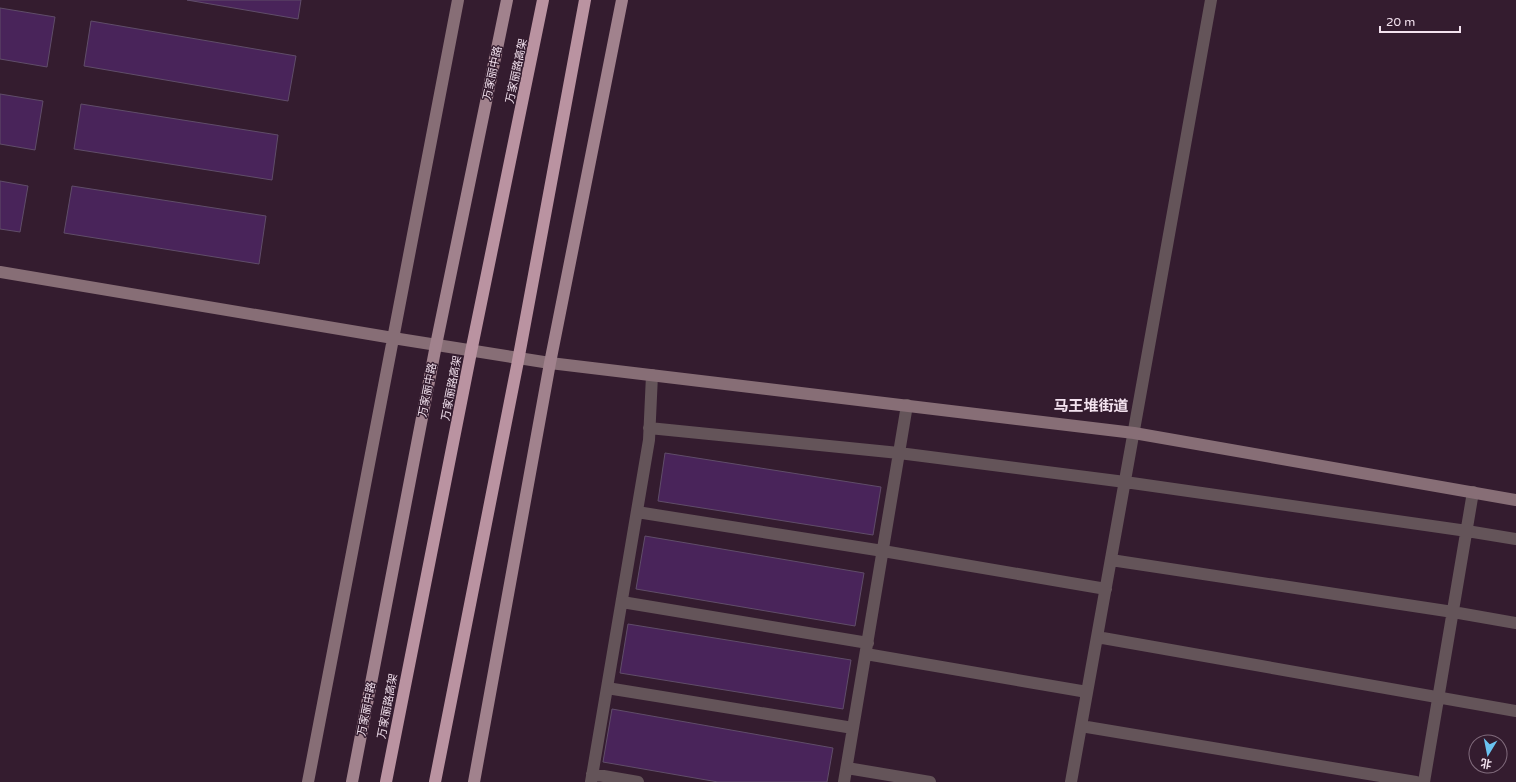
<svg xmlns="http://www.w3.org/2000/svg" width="1516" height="782" font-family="'Varela Round','Noto Sans SC',sans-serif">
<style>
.building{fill:#49245a;stroke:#604d69}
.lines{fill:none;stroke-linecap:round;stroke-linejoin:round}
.street{stroke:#645459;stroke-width:12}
.secondary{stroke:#876e76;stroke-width:12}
.primary{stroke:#a1828d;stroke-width:12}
.highway-bridge{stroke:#ba93a1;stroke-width:12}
.labels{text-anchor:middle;stroke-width:3;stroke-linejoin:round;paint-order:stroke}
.street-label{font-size:11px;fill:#f3e2ef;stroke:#341c2f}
.district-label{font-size:15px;font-weight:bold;fill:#f3e2ef;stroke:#341c2f}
</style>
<rect width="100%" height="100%" fill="#341c2f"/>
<path class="building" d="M 187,0 L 301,0 L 298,19 Z
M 0,8 L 55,17 L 47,67 L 0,59 Z
M 91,21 L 296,56 L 288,101 L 84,66 Z
M 0,94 L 43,101 L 35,150 L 0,144 Z
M 81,104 L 278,135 L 272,180 L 74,149 Z
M 0,181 L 28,186 L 20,232 L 0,229 Z
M 72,186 L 266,216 L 259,264 L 64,233 Z
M 665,453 L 881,487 L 873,535 L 658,501 Z
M 645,536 L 864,573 L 855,626 L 636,589 Z
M 628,624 L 851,660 L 843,709 L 620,673 Z
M 612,709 L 833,748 L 827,782 L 718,782 L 603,762 Z"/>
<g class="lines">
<path class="street" d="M 649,428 L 899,453 L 1125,482 L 1467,531 L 1516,539
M 637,512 L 883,551 L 1106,589
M 1111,560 L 1453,612 L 1516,623
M 622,602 L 868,643
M 1097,637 L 1516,711
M 866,654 L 1087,692
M 607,688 L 853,728
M 1081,726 L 1416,782
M 847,768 L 930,782
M 592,774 L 638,782
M 591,782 L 649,440 L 652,375
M 844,782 L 907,405
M 1071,782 L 1211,0
M 1424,782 L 1473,492"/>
<path class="secondary" d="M 0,272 L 393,338 L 550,363 L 1134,433 L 1516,500
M 308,782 L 458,0"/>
<path class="primary" d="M 352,782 L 436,345 L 507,0
M 474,782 L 550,363 L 622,0"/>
<path class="highway-bridge" d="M 386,782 L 471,352 L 543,0
M 435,782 L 518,361 L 585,0"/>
</g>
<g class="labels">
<g class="street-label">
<text transform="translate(516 71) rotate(-78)" y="4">万家丽路高架</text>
<text transform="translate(492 73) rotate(-78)" y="4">万家丽中路</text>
<text transform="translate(451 388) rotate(-79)" y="4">万家丽路高架</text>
<text transform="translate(427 390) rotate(-79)" y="4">万家丽中路</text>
<text transform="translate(387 706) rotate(-79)" y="4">万家丽路高架</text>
<text transform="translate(366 709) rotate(-79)" y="4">万家丽中路</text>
</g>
<g class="district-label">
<text x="1091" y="411">马王堆街道</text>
</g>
</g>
<g transform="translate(1488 754) rotate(190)"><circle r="19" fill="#341c2f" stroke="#806b7c"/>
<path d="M0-3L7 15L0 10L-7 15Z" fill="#6ac3f1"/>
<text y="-6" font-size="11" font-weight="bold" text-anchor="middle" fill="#f3e2ef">北</text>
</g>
<path d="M1380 26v6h80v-6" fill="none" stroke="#f3e2ef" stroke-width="2"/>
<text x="1386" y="26" font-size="12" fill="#f3e2ef" stroke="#341c2f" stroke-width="3" paint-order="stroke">20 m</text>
</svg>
